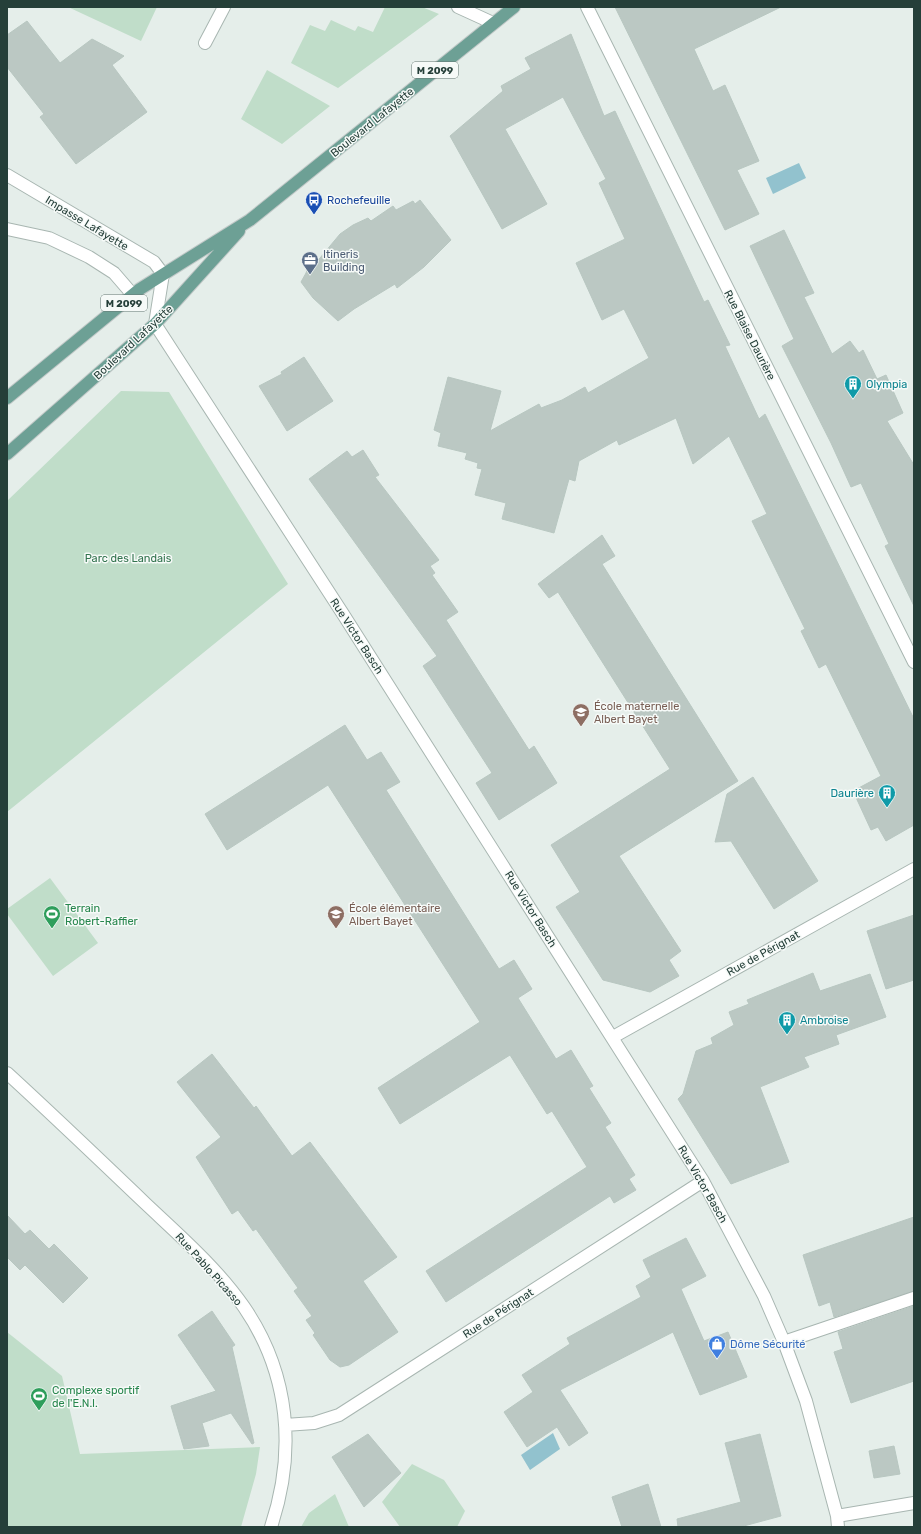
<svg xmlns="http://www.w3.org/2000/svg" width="921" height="1534" font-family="Rubik,sans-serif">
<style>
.green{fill:#c0ddc9}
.water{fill:#92c2ce}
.building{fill:#bbc8c3;stroke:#b8c7c1}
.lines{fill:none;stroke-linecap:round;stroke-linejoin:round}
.minor-casing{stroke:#a8b6b1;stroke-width:14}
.major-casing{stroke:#c2c9c8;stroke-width:14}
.minor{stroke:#fff;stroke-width:12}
.major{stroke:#6da095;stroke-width:12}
.labels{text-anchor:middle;stroke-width:3;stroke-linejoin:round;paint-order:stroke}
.shield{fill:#f6faf8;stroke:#647772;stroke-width:1}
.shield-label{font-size:10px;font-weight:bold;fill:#253f39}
.street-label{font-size:11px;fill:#253f39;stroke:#f6faf8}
.transit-label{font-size:11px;fill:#164399;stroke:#f6faf8;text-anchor:start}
.service-label{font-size:11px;fill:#4e5e75;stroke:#f6faf8;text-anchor:start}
.culture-label{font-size:11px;fill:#0d838f;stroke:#f6faf8;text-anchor:start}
.park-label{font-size:11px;fill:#32734e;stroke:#f6faf8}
.education-label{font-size:11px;fill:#785e54;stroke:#f6faf8;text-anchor:start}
.leisure-label{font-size:11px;fill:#27864d;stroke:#f6faf8;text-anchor:start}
.shop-label{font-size:11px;fill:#366cbe;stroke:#f6faf8;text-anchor:start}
</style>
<rect width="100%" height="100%" fill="#e5eeea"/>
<path class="green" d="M 68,7 L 157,7 L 141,41 Z
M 385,7 L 422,7 L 439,14 L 338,88 L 291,63 L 310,25 L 325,31 L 331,20 L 355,31 L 358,26 L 373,32 Z
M 267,70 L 330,106 L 282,144 L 241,119 Z
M 121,391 L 169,392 L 288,584 L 7,812 L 7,501 Z
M 50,878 L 98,943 L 53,976 L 7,914 L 7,909 Z
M 7,1332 L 62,1376 L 80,1454 L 260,1447 L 256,1474 L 241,1527 L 7,1527 Z
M 412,1464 L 444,1480 L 465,1511 L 457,1527 L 400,1527 L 382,1502 Z
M 335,1494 L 349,1527 L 301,1527 L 309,1513 Z"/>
<path class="water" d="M 799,163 L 806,178 L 773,194 L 766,178 Z
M 553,1433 L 560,1449 L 530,1470 L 521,1455 Z"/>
<path class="building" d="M 615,7 L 781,7 L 694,49 L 713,91 L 725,85 L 759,161 L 737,170 L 759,214 L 725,230 Z
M 27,21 L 60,63 L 92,39 L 124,56 L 112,65 L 147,112 L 76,164 L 40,117 L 44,114 L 7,67 L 7,35 Z
M 571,34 L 604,116 L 615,111 L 704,302 L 708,300 L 730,345 L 725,346 L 759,419 L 765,414 L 914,719 L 914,825 L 886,841 L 878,827 L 871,830 L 853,791 L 881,776 L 826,664 L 819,668 L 801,631 L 805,629 L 752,521 L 767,514 L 729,436 L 693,464 L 676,418 L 619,445 L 617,440 L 579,461 L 575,481 L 569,479 L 554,533 L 502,519 L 506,503 L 475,495 L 482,469 L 477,468 L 478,463 L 465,459 L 467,453 L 438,446 L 441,433 L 434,430 L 448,377 L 501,391 L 490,431 L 539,404 L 541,408 L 562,400 L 585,387 L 588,393 L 649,358 L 624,309 L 602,320 L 576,263 L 625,239 L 599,183 L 606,179 L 563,97 L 505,129 L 547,204 L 502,229 L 450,136 L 503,91 L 501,86 L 531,69 L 525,58 Z
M 420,200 L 451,240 L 424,267 L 397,288 L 395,284 L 354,309 L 338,321 L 313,298 L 301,282 L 306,273 L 309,264 L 315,264 L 340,234 L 353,225 L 368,218 L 371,221 L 393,206 L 396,210 L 413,201 L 415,204 Z
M 784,230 L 814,293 L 804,297 L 832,354 L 850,341 L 859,353 L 863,350 L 877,379 L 886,375 L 903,413 L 887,421 L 914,465 L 914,606 L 885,546 L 889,544 L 861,483 L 851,487 L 831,443 L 782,346 L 794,339 L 750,246 Z
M 304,357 L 333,401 L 287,431 L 259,386 L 282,374 L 281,372 Z
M 363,450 L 379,475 L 375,477 L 439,560 L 430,566 L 435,573 L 432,575 L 458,612 L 446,620 L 529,750 L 534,746 L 557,783 L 499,820 L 476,783 L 492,773 L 423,666 L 437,656 L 309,479 L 347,451 L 352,457 Z
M 602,535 L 615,556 L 602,564 L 738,781 L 619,856 L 681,951 L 669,960 L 679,976 L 650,992 L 603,980 L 556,907 L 580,892 L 551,845 L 670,769 L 558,592 L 549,598 L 538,584 Z
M 345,725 L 367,760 L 381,752 L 400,782 L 386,790 L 499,969 L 514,960 L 532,989 L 518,998 L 556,1059 L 571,1050 L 593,1086 L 589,1088 L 611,1123 L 605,1127 L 635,1175 L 629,1179 L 636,1190 L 614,1203 L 610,1196 L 446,1302 L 426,1271 L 587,1167 L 552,1111 L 547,1114 L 510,1055 L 400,1124 L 378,1088 L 480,1022 L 328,785 L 227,850 L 205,814 Z
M 753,777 L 818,881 L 774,909 L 731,841 L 715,842 L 727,794 Z
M 914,915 L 914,980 L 886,989 L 867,931 Z
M 813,973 L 820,991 L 870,974 L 886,1017 L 836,1035 L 839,1044 L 804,1057 L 809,1067 L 760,1087 L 789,1162 L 731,1184 L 678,1099 L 683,1094 L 696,1051 L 713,1044 L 711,1038 L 734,1025 L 729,1012 L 749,1004 L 747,1000 Z
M 212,1054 L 254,1108 L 256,1106 L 292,1156 L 310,1142 L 397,1257 L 363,1281 L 398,1332 L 349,1365 L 340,1367 L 330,1360 L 313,1335 L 315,1333 L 306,1320 L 312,1316 L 294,1291 L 298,1288 L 256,1229 L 253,1231 L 238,1210 L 232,1214 L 196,1157 L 221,1137 L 177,1082 Z
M 7,1215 L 25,1234 L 30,1230 L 49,1249 L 54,1244 L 88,1278 L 63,1303 L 25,1265 L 20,1270 L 7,1257 Z
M 914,1217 L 914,1291 L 834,1317 L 830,1302 L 819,1306 L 803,1255 Z
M 686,1238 L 706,1276 L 681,1289 L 704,1341 L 728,1332 L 747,1377 L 700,1395 L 673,1332 L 560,1390 L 588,1433 L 569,1446 L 557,1427 L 527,1447 L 504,1412 L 533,1392 L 522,1375 L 570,1344 L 567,1338 L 641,1297 L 636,1286 L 651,1277 L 643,1260 Z
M 914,1306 L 914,1381 L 851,1403 L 834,1352 L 843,1349 L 838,1332 Z
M 212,1311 L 235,1345 L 232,1347 L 254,1443 L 252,1444 L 231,1413 L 202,1423 L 209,1446 L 184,1449 L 171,1406 L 216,1391 L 178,1335 Z
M 368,1434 L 401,1473 L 364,1507 L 332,1457 Z
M 760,1434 L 781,1516 L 740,1527 L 678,1527 L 677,1519 L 741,1502 L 725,1443 Z
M 894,1446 L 900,1474 L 874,1478 L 869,1451 Z
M 648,1484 L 661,1527 L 622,1527 L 612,1497 Z"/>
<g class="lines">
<g class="minor-casing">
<path id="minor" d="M 458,7 L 493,23
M 587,7 L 914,662
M 205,43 L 224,7
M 7,175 L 154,262 L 163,274 L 155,324 L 343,614 L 703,1181 L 764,1296 L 784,1342 L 806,1401 L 837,1516 L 838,1527
M 7,229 L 49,238 L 89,257 L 114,273 L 133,295
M 613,1037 L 914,869
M 7,1073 C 54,1116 100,1160 146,1204 C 180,1236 217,1268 244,1307 C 290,1374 296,1452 271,1527
M 784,1342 L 914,1298
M 285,1425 L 314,1423 L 339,1415 L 703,1181
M 837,1516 L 914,1503"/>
</g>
<g class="major-casing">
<path id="major" d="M 7,398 L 140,289 L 250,220 L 514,7
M 7,454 L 155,324 L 239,231"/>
</g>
<use href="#minor" class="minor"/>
<use href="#major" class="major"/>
</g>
<defs>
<g id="bus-pin" transform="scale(0.9)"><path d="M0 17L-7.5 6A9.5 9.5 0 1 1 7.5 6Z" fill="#1a4fb4" stroke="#f6faf8"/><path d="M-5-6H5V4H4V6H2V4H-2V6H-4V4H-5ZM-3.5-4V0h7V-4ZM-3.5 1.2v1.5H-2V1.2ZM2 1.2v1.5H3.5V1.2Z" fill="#fff"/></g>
<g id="office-pin" transform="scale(0.9)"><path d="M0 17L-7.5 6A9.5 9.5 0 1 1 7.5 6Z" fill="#5c6f8a" stroke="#f6faf8"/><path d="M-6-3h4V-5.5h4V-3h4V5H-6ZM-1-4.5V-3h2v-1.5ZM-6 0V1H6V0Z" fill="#fff"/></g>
<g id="building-pin" transform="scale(0.9)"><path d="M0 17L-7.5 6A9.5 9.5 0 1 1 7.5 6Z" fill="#0f9aa8" stroke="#f6faf8"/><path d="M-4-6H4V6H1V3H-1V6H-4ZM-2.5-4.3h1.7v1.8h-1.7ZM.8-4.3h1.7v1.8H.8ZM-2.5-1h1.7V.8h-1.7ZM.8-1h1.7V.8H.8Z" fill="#fff"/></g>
<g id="school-pin" transform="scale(0.9)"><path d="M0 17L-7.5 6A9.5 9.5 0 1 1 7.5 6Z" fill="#8d6e63" stroke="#f6faf8"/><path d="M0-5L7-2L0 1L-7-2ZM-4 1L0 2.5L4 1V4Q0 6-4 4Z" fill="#fff"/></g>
<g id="stadium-pin" transform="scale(0.9)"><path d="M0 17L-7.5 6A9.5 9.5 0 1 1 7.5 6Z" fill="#2e9e5b" stroke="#f6faf8"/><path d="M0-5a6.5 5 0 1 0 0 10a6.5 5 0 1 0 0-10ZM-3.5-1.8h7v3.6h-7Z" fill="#fff"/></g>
<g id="shop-pin" transform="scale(0.9)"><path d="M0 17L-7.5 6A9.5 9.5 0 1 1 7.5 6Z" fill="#3f7fe0" stroke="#f6faf8"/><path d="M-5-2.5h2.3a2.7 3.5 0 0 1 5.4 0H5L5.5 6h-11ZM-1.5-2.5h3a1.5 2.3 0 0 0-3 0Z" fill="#fff"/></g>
</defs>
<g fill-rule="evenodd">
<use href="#bus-pin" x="314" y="200"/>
<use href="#office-pin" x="310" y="260"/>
<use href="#building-pin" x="853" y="384"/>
<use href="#school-pin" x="581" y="712"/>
<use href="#building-pin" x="887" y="793"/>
<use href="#stadium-pin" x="52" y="914"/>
<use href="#school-pin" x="336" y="914"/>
<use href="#building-pin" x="787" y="1020"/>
<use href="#shop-pin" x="717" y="1344"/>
<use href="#stadium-pin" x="39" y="1396"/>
</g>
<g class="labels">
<g class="shield">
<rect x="412" y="62" width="46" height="16" rx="3"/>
<rect x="101" y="295" width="46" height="16" rx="3"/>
</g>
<g class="shield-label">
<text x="435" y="74">M 2099</text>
<text x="124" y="307">M 2099</text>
</g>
<g class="street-label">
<text transform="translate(372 122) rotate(-39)" y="4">Boulevard Lafayette</text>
<text transform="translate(87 223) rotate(31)" y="4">Impasse Lafayette</text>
<text transform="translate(750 335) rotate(63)" y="4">Rue Blaise Daurière</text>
<text transform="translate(133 342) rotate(-43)" y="4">Boulevard Lafayette</text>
<text transform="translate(357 636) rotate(57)" y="4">Rue Victor Basch</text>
<text transform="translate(531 909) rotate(58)" y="4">Rue Victor Basch</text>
<text transform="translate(763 953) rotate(-29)" y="4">Rue de Pérignat</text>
<text transform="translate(703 1184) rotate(60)" y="4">Rue Victor Basch</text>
<text transform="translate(209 1269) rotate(48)" y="4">Rue Pablo Picasso</text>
<text transform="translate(498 1313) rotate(-33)" y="4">Rue de Pérignat</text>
</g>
<g class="transit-label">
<text x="327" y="204">Rochefeuille</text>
</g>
<g class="service-label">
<text x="323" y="258">Itineris<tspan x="323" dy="13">Building</tspan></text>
</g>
<g class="culture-label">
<text x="866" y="388">Olympia</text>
<text x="874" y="797" text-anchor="end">Daurière</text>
<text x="800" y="1024">Ambroise</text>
</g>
<g class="park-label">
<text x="128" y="562">Parc des Landais</text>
</g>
<g class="education-label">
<text x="594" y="710">École maternelle<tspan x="594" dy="13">Albert Bayet</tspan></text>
<text x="349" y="912">École élémentaire<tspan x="349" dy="13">Albert Bayet</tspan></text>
</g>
<g class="leisure-label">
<text x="65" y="912">Terrain<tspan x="65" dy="13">Robert-Raffier</tspan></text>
<text x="52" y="1394">Complexe sportif<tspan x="52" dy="13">de l'E.N.I.</tspan></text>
</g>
<g class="shop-label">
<text x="730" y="1348">Dôme Sécurité</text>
</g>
</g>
<rect width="921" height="1534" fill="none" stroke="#253f39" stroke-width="16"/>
</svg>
